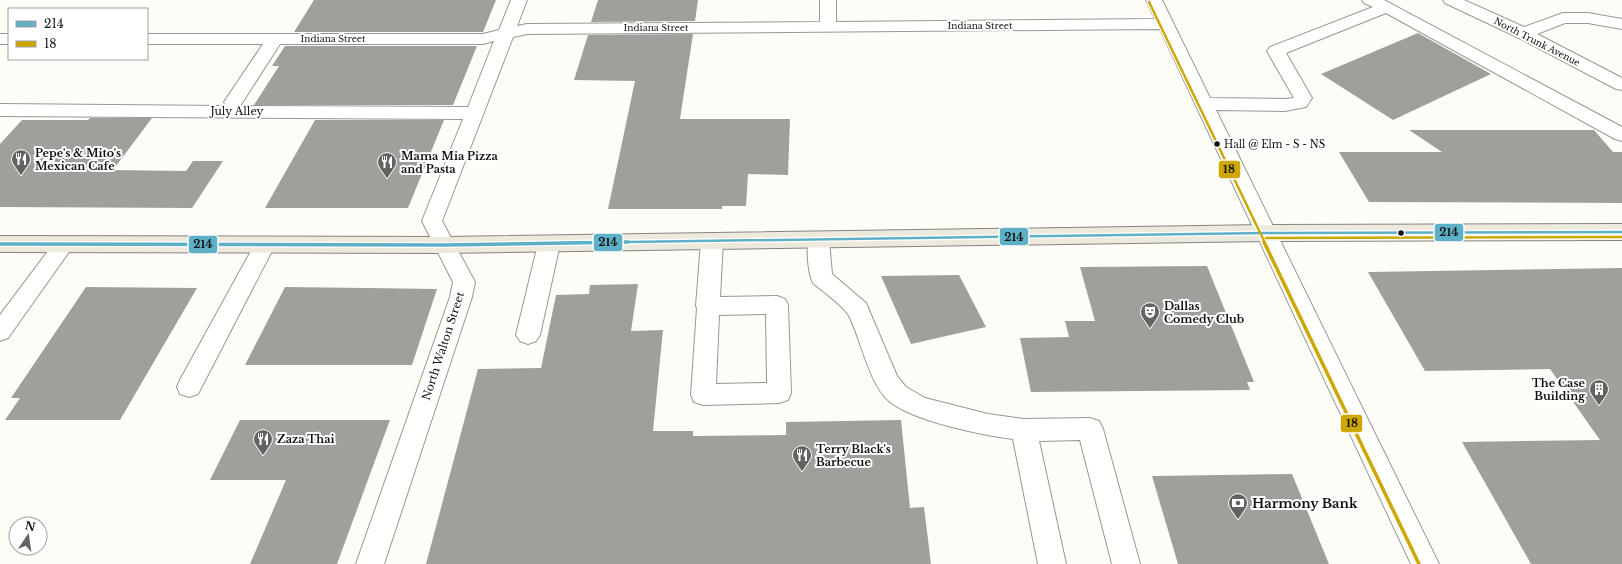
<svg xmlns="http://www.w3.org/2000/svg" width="1622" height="564" font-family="'Libre Baskerville',serif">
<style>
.building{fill:#a19f9c}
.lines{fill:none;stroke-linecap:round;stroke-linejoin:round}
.minor-casing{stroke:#979795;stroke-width:2}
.major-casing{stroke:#858482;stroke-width:2}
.minor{fill:#fffffe;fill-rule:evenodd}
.major{fill:#ede9dc;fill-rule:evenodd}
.bus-1-far1-casing{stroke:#fff;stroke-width:5}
.bus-1-casing{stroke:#fff;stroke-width:6}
.bus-2-far1-casing{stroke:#fff;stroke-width:5}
.bus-2-casing{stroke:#fff;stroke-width:6}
.bus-1-far1{stroke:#5eb0c7;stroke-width:2.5}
.bus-1{stroke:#5eb0c7;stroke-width:3.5}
.bus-2-far1{stroke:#cfa703;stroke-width:2.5}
.bus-2{stroke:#cfa703;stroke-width:3.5}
.bus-dot{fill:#111;stroke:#fff;stroke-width:1.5}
.labels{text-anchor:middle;stroke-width:4;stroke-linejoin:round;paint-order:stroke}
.far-street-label{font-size:9px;fill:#111;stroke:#fff}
.bus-label{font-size:10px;fill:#111;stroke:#fff;text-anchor:start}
.street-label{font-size:11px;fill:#111;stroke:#fff}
.poi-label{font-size:11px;font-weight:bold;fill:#111;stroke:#fff;text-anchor:start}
.near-poi-label{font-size:13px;font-weight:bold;fill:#111;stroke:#fff;text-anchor:start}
.line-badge{stroke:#fff;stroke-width:1.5}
.pale-badge-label{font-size:11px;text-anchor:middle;font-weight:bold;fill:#111}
</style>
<rect width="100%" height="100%" fill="#fdfcf7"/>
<path class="building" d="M 314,0 L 496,0 L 483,32 L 294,32 Z
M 598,0 L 698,0 L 695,21 L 591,22 Z
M 1418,33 L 1491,74 L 1393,120 L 1321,74 Z
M 693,34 L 680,119 L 790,119 L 788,175 L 748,174 L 746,206 L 722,206 L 722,209 L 608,209 L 635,81 L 574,80 L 588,35 Z
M 285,46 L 477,46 L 453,105 L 254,105 L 279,66 L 272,66 Z
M 90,118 L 152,118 L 113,170 L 186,171 L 193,161 L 223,161 L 192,208 L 0,207 L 0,144 L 22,120 L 88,120 Z
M 315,120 L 444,120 L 408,208 L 265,208 Z
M 1409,130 L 1594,130 L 1613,152 L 1622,152 L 1622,203 L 1369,202 L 1339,152 L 1442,152 Z
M 1207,266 L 1254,382 L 1247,382 L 1250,390 L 1031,392 L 1020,338 L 1069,337 L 1065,321 L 1095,321 L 1080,267 Z
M 1622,268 L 1622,564 L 1531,564 L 1462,442 L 1600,440 L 1550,369 L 1425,371 L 1368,272 Z
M 959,275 L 986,327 L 911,344 L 881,276 Z
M 638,284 L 631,331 L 663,330 L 653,431 L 693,431 L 693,436 L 786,435 L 786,422 L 901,420 L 910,508 L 924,507 L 931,564 L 426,564 L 478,369 L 541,368 L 556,295 L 589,294 L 590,285 Z
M 86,287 L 197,288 L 120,420 L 5,420 L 20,398 L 11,398 Z
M 285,287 L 367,288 L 437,289 L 412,365 L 245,365 Z
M 240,420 L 390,420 L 337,564 L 250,564 L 286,480 L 210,480 Z
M 1292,474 L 1329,564 L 1178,564 L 1152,476 Z"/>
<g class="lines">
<g class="minor-casing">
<path id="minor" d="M 511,0 L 527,0 L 517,26 L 527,24 L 820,22 L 820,0 L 836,0 L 836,22 L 1155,19 L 1146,0 L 1162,0 L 1210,98 L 1285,99 L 1294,98 L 1267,51 L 1270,47 L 1373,7 L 1364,3 L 1362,0 L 1384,0 L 1622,127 L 1622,141 L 1615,139 L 1386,13 L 1286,53 L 1312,98 L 1306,107 L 1285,111 L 1216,110 L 1439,564 L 1411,564 L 1160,29 L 527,34 L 513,37 L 442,221 L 475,282 L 472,297 L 384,564 L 356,564 L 450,297 L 453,282 L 422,221 L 463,119 L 0,116 L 0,104 L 226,106 L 224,102 L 263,44 L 147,44 L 147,34 L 483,34 L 499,30 ZM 494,41 L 468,107 L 240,106 L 280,44 L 483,44 Z
M 1443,0 L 1464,0 L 1524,27 L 1563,13 L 1588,13 L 1622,19 L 1622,29 L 1588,23 L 1565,23 L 1537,34 L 1622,78 L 1622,90 L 1616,89 L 1517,37 L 1445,3 Z
M 0,34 L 9,34 L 9,44 L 0,44 Z
M 818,232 L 825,235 L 829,240 L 832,274 L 866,303 L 897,376 L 906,387 L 925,398 L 988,414 L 1024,419 L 1090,418 L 1099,421 L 1103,429 L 1140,564 L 1112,564 L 1080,440 L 1039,441 L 1066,564 L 1038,564 L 1013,439 C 982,435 912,421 889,401 C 869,384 861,339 849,316 C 845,307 821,290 813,283 C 808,273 805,244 811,235 Z
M 712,234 L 719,237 L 723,242 L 720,297 L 777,296 L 785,299 L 788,305 L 791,393 L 788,400 L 779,403 L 703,405 L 694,402 L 691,395 L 697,308 L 696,306 L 701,242 L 705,237 ZM 766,314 L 767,383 L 716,384 L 719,315 Z
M 64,236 L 71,239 L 75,244 L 71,249 L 8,338 L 0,341 L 0,315 L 57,239 Z
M 549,236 L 556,239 L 560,244 L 540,335 L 536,341 L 528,344 L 520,341 L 516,335 L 538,244 L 542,239 Z
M 264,237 L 271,240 L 275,245 L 198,394 L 189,397 L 180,394 L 177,387 L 180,380 L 257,240 Z"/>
</g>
<g class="major-casing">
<path id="major" d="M 1622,224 L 1622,240 L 1266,241 L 444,253 L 0,252 L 0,236 L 444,237 L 1266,225 Z"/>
</g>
<use href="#minor" class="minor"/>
<use href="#major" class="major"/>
<g class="bus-1-far1-casing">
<path id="bus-1-far1" d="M 559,243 L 1266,233 L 1622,232"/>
</g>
<g class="bus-1-casing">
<path id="bus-1" d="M 0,244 L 444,245 L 628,242"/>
</g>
<g class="bus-2-far1-casing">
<path id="bus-2-far1" d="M 1149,2 L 1265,243
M 1266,238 L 1622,237"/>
</g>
<g class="bus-2-casing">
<path id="bus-2" d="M 1264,242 L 1419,564"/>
</g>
<use href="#bus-1-far1" class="bus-1-far1"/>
<use href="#bus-1" class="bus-1"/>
<use href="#bus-2-far1" class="bus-2-far1"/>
<use href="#bus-2" class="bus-2"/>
</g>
<defs>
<g id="restaurant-pin" transform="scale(1)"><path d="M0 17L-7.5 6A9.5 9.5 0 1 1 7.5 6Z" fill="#646362" stroke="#fff"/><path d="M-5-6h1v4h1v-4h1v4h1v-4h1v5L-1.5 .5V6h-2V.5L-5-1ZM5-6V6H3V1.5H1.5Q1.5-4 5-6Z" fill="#fff"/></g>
<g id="theatre-pin" transform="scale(1)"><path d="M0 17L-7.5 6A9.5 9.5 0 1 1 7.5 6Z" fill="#646362" stroke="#fff"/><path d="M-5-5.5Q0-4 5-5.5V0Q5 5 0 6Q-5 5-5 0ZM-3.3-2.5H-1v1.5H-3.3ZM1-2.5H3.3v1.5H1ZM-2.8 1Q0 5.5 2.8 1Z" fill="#fff"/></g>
<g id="building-pin" transform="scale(1)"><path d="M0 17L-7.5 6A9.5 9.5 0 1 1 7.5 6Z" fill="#646362" stroke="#fff"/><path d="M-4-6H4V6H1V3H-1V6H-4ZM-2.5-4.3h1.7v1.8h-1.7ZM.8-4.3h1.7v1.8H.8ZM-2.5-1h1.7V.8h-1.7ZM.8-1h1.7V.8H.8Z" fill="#fff"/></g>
<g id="bank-pin" transform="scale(1)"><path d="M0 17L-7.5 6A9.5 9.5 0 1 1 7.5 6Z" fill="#646362" stroke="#fff"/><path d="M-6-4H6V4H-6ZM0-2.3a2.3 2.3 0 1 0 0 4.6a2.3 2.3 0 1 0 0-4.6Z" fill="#fff"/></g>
</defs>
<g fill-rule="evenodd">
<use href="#restaurant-pin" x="21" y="159"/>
<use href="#restaurant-pin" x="387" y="162"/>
<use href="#theatre-pin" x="1150" y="312"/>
<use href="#building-pin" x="1599" y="389"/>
<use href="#restaurant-pin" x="263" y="439"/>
<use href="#restaurant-pin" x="802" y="455"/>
<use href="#bank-pin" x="1238" y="503"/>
</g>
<g class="bus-dot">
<circle cx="1217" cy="144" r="3.5"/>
<circle cx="1401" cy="233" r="3.5"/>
</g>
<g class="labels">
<g class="far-street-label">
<text x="980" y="29">Indiana Street</text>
<text x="656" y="31">Indiana Street</text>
<text x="333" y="42">Indiana Street</text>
<text transform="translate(1537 42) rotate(27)" y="3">North Trunk Avenue</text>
</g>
<g class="bus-label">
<text x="1224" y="148">Hall @ Elm - S - NS</text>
</g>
<g class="street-label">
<text x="237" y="115">July Alley</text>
<text transform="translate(443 346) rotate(-72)" y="4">North Walton Street</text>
</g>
<g class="poi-label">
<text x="35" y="157">Pepe's &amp; Mito's<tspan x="35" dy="13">Mexican Cafe</tspan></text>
<text x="401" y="160">Mama Mia Pizza<tspan x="401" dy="13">and Pasta</tspan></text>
<text x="1164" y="310">Dallas<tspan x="1164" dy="13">Comedy Club</tspan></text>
<text x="1585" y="387" text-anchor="end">The Case<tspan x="1585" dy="13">Building</tspan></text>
<text x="277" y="443">Zaza Thai</text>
<text x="816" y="453">Terry Black's<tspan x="816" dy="13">Barbecue</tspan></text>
</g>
<g class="near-poi-label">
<text x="1252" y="508">Harmony Bank</text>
</g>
</g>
<g class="line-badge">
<rect x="1218" y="160" width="23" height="19" rx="4" fill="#cfa703"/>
<rect x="1434" y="223" width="30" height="19" rx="4" fill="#5eb0c7"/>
<rect x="999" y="227" width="30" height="19" rx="4" fill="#5eb0c7"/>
<rect x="593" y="233" width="30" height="19" rx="4" fill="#5eb0c7"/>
<rect x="188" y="235" width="30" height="19" rx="4" fill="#5eb0c7"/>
<rect x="1340" y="414" width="23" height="19" rx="4" fill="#cfa703"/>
</g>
<g class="pale-badge-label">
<text x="1229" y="173">18</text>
<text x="1449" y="236">214</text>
<text x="1014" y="241">214</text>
<text x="608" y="246">214</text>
<text x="203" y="248">214</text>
<text x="1352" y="427">18</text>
</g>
<rect x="8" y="8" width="140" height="52" fill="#ffffff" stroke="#a0a0a0"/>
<rect x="16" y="21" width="20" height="6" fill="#5eb0c7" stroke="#a0a0a0"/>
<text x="44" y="28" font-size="12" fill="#111111">214</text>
<rect x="16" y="41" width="20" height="6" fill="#cfa703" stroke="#a0a0a0"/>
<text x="44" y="48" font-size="12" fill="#111111">18</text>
<g transform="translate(28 536) rotate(13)"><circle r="19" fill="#ffffff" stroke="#a0a0a0"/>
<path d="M0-3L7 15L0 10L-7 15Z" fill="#646362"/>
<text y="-6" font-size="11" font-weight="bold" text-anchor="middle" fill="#111111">N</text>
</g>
</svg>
